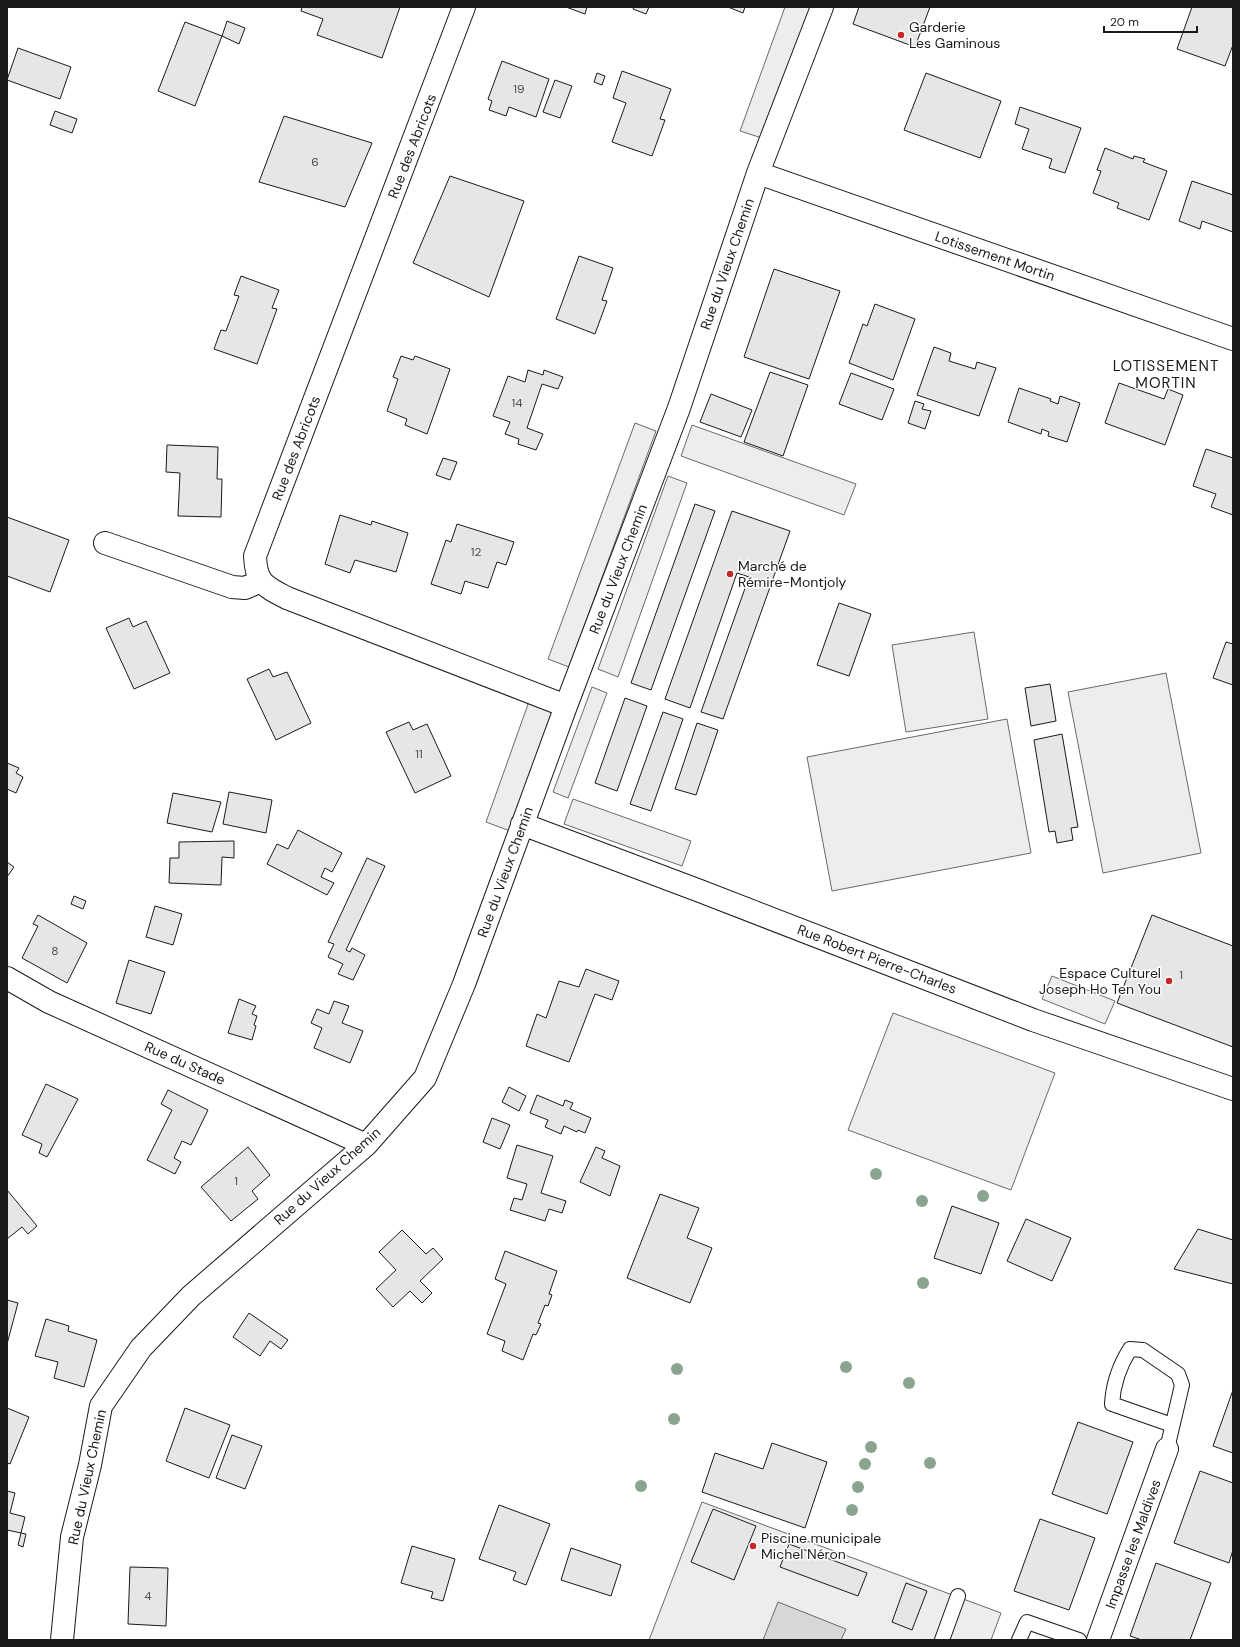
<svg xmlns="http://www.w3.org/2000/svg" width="1240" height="1647" font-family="'DM Sans',sans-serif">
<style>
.built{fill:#ededed;stroke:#6a6a6a}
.water{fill:#d7d7d7;stroke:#6a6a6a}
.building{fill:#e6e6e6;stroke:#1a1a1a}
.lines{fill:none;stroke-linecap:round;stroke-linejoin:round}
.lane-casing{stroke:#1a1a1a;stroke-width:16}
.street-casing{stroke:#1a1a1a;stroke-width:24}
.lane{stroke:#fff;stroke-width:14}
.street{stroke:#fff;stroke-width:22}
.tree{fill:#8aa48f}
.poi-dot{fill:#c62828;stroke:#fff;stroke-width:1.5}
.labels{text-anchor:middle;stroke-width:3;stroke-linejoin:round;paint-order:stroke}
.number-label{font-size:12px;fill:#4d4d4d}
.poi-label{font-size:14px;fill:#1a1a1a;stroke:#fff;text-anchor:start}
.street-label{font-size:14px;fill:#1a1a1a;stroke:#fff}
.neighbourhood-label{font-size:15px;letter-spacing:1px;fill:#1a1a1a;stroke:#fff}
</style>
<rect width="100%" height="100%" fill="#fff"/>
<path class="built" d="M 785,7 L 812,7 L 765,139 L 740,131 Z
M 635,423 L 656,431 L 569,667 L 548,659 Z
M 692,425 L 856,484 L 844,515 L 681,456 Z
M 668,476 L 687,483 L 618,677 L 598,669 Z
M 974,632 L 988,719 L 906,732 L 892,645 Z
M 1166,673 L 1201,853 L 1103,873 L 1068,692 Z
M 592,687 L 607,693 L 568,798 L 553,792 Z
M 532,693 L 556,701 L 510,831 L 486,822 Z
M 1007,719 L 1031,853 L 832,891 L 807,757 Z
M 573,799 L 691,841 L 682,866 L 564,824 Z
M 1052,976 L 1115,1001 L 1105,1024 L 1042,999 Z
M 893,1013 L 1055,1073 L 1011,1190 L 848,1130 Z
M 702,1502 L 1001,1613 L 991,1640 L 649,1640 Z"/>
<path class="water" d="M 778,1602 L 846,1629 L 841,1640 L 763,1640 Z"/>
<path class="building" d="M 302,7 L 400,7 L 382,58 L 317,35 L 323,19 L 301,11 Z
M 566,7 L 587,7 L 585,14 Z
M 634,7 L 649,7 L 646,14 L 633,9 Z
M 728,7 L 745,7 L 743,13 Z
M 859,7 L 930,7 L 915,47 L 853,24 Z
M 1192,7 L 1233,7 L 1233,45 L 1225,66 L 1177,49 Z
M 227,21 L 245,28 L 239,44 L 222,36 Z
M 185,22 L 222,36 L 195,106 L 158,91 Z
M 18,48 L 71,67 L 60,99 L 7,80 Z
M 502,61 L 549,79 L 536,117 L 509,107 L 506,116 L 489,110 L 492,101 L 488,99 Z
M 622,71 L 671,89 L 660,119 L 665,120 L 652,156 L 612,142 L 626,103 L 613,98 Z
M 597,73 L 605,76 L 602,85 L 594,82 Z
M 926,73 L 1001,101 L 980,158 L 904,130 Z
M 555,80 L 572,86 L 560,118 L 543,112 Z
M 1020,107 L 1081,128 L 1065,173 L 1049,168 L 1052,159 L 1022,149 L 1029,129 L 1015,124 Z
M 55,111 L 77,119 L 72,133 L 50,125 Z
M 284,116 L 372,143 L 345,207 L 259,182 Z
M 1105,148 L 1133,159 L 1134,156 L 1145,159 L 1143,162 L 1167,171 L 1149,220 L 1117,208 L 1119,203 L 1093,193 L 1101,171 L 1097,170 Z
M 450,176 L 524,201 L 489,297 L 413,263 Z
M 1192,181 L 1233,195 L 1233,232 L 1202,221 L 1200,229 L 1179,221 Z
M 579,256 L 613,268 L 602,300 L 607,301 L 595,334 L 556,319 Z
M 774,269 L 840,291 L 809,379 L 744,357 Z
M 241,276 L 279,290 L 272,308 L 277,309 L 257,364 L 214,349 L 221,330 L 226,331 L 239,296 L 234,295 Z
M 875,304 L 915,319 L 893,380 L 849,363 L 863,324 L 867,326 Z
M 934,347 L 951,353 L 949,361 L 975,369 L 977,362 L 996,368 L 979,416 L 917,395 Z
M 401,356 L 413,360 L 415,356 L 450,369 L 427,434 L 405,425 L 407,419 L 387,411 L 398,379 L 393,377 Z
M 528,370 L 543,375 L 544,370 L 563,377 L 558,389 L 542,384 L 527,428 L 543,434 L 536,450 L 518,444 L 519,439 L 505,434 L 510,422 L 493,416 L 508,376 L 525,382 Z
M 770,372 L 808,385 L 783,456 L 744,442 Z
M 851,373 L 894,389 L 882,420 L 839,404 Z
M 1119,383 L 1164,399 L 1168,389 L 1183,395 L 1165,445 L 1105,423 Z
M 1019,388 L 1051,399 L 1050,401 L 1058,404 L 1060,396 L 1080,403 L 1067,442 L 1048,436 L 1049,432 L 1042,429 L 1041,434 L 1008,422 Z
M 711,394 L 752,410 L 741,437 L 700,422 Z
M 915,401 L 924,404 L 922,409 L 931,411 L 925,429 L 908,423 Z
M 167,445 L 218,447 L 217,479 L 222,479 L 221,517 L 178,516 L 180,473 L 166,472 Z
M 1206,449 L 1233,458 L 1233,515 L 1211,507 L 1216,494 L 1193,486 Z
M 443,458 L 457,462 L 450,480 L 436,475 Z
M 695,504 L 715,511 L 651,690 L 631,683 Z
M 732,511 L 790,531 L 723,719 L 701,712 L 749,577 L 737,573 L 690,708 L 665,699 Z
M 340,515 L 371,525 L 372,521 L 408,533 L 396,572 L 355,560 L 350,573 L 325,564 Z
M 7,517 L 69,540 L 50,592 L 7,576 Z
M 457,524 L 514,542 L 506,565 L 497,562 L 488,588 L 465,581 L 461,594 L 431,584 L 446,540 L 451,542 Z
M 839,603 L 871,614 L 849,676 L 817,665 Z
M 129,618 L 133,627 L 146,621 L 170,673 L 134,689 L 106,628 Z
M 1226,642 L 1233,644 L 1233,685 L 1213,678 Z
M 269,669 L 273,677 L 287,672 L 311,723 L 276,740 L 247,679 Z
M 1050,684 L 1056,721 L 1031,726 L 1025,688 Z
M 625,698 L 647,706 L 617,791 L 595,783 Z
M 663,712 L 683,719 L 651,811 L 630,804 Z
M 409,722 L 413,730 L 427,724 L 451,776 L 415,793 L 386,732 Z
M 697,723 L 718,730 L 696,795 L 675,789 Z
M 1062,734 L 1078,827 L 1071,828 L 1073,840 L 1057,843 L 1055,831 L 1049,832 L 1034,740 Z
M 7,763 L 19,768 L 16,773 L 23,777 L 16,793 L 7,789 Z
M 229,792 L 272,800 L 266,833 L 223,824 Z
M 173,793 L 221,802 L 212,832 L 167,823 Z
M 298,830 L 342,853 L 332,872 L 325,868 L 321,877 L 334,883 L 327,895 L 267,864 L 277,844 L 288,849 Z
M 234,841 L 234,858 L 222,857 L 221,885 L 169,883 L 170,858 L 179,858 L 179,842 Z
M 367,858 L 385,866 L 346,950 L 350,952 L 352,948 L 365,955 L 353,980 L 338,974 L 343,964 L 328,957 L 334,944 L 328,942 Z
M 7,862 L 14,867 L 7,877 Z
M 74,896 L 86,901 L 83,909 L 71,904 Z
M 155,906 L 182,914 L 173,945 L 146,937 Z
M 38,915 L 87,943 L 67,983 L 22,958 L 38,926 L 33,924 Z
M 1152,915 L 1233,946 L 1233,1047 L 1117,1003 Z
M 129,960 L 165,972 L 151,1014 L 116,1003 Z
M 586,969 L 619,981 L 612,1000 L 595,994 L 569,1062 L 526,1046 L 537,1014 L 546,1018 L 559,981 L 579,987 Z
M 239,999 L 256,1006 L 252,1014 L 257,1016 L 254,1025 L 256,1026 L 252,1040 L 228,1033 Z
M 334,1001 L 349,1006 L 342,1023 L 363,1031 L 350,1063 L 314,1048 L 322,1028 L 311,1023 L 317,1009 L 329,1014 Z
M 46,1084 L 78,1099 L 47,1157 L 39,1153 L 42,1144 L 22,1135 Z
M 509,1087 L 526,1096 L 519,1111 L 502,1102 Z
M 168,1090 L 208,1110 L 191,1145 L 182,1141 L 174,1158 L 181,1162 L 175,1174 L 147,1160 L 172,1110 L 161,1104 Z
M 537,1095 L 563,1106 L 565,1100 L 573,1103 L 570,1109 L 591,1118 L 585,1133 L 578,1130 L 577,1132 L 564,1126 L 561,1134 L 545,1127 L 548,1120 L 530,1113 Z
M 492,1118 L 510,1125 L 500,1149 L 483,1142 Z
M 517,1145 L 553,1156 L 541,1193 L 566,1201 L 562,1213 L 549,1209 L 545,1221 L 510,1210 L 514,1198 L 522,1200 L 527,1184 L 507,1178 Z
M 248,1147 L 270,1175 L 252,1191 L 258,1199 L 231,1221 L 201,1187 Z
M 596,1147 L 605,1151 L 602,1158 L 620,1166 L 610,1196 L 580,1182 Z
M 7,1190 L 37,1226 L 28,1234 L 22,1227 L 7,1239 Z
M 660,1194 L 699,1208 L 687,1238 L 712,1248 L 690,1303 L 627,1278 Z
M 952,1206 L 999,1223 L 981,1274 L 934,1258 Z
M 1026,1219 L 1071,1238 L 1052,1281 L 1007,1261 Z
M 1198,1229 L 1233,1240 L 1233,1284 L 1174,1269 Z
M 402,1230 L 426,1254 L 433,1248 L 443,1259 L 420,1281 L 432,1293 L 422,1303 L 410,1291 L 393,1307 L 376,1289 L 396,1270 L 379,1252 Z
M 505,1251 L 557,1271 L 549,1294 L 552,1295 L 548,1306 L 545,1305 L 538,1323 L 541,1324 L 536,1335 L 533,1334 L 523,1360 L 502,1351 L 505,1341 L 487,1334 L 506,1284 L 495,1279 Z
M 7,1300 L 18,1303 L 7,1344 Z
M 249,1313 L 288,1340 L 281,1349 L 270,1341 L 260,1356 L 233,1337 Z
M 46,1319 L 69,1326 L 68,1331 L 97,1340 L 84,1387 L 54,1378 L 58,1362 L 35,1356 Z
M 1233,1390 L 1233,1453 L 1213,1446 Z
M 7,1408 L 29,1417 L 10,1464 L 7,1463 Z
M 185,1408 L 230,1425 L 209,1478 L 166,1461 Z
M 1078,1422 L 1133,1442 L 1107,1514 L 1052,1494 Z
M 232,1435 L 262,1446 L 245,1489 L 216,1478 Z
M 772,1443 L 827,1462 L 805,1528 L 702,1492 L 715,1453 L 763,1469 Z
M 1200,1471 L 1233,1483 L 1233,1550 L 1229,1563 L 1174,1543 Z
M 7,1491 L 15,1493 L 10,1513 L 25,1517 L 21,1533 L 7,1530 Z
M 499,1505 L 550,1524 L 526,1585 L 513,1580 L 516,1572 L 479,1559 Z
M 713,1509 L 756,1526 L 734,1580 L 691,1562 Z
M 1040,1519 L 1095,1538 L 1069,1610 L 1014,1591 Z
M 21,1533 L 26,1534 L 23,1547 L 18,1545 Z
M 789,1544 L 867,1573 L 858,1596 L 780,1567 Z
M 412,1546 L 455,1559 L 443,1601 L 431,1598 L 433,1592 L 401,1583 Z
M 571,1548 L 621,1565 L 611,1596 L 561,1580 Z
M 1156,1563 L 1211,1583 L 1190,1640 L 1142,1640 L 1130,1636 Z
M 130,1567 L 168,1568 L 166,1626 L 128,1624 Z
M 906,1583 L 927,1591 L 912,1630 L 892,1622 Z"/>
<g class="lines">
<g class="lane-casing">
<path id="lane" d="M 1167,1449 L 1182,1385 L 1178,1374 L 1143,1350 L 1130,1349 C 1120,1365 1113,1385 1112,1404 L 1172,1425
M 942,1640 L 958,1596
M 1019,1640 L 1027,1622 L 1079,1640"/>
</g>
<g class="street-casing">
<path id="street" d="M 464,7 L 255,556 C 256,583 264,586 287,598 L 566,706
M 758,173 L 1233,339
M 105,543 L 232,587 L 245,588 L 261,581
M 522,824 L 700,891 L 1033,1020 L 1233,1089
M 7,978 L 49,1002 L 366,1145
M 62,1640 L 72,1537 L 90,1465 L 101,1406 L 141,1348 L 191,1296 L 366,1145 L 425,1078 L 464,984 L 566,706 L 679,408 L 758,173 L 822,7
M 1098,1640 L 1167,1449"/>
</g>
<use href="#lane" class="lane"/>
<use href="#street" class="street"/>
</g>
<g class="tree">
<circle cx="876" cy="1174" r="6"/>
<circle cx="983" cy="1196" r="6"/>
<circle cx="922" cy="1201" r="6"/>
<circle cx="923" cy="1283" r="6"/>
<circle cx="846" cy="1367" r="6"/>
<circle cx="677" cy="1369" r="6"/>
<circle cx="909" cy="1383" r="6"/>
<circle cx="674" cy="1419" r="6"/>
<circle cx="871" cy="1447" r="6"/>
<circle cx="930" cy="1463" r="6"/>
<circle cx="865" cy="1464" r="6"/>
<circle cx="641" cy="1486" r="6"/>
<circle cx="858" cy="1487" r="6"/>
<circle cx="852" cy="1510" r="6"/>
</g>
<g class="poi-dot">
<circle cx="901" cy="35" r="4"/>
<circle cx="730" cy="574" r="4"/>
<circle cx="1169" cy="981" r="4"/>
<circle cx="753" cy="1546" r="4"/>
</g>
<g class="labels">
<g class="number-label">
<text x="519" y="93">19</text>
<text x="315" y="166">6</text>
<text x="517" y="407">14</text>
<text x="476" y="556">12</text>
<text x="419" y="758">11</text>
<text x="55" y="955">8</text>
<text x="1181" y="979">1</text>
<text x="236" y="1185">1</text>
<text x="148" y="1600">4</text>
</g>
<g class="poi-label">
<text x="909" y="32">Garderie<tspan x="909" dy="16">Les Gaminous</tspan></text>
<text x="738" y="571">Marché de<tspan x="738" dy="16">Rémire-Montjoly</tspan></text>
<text x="1161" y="978" text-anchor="end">Espace Culturel<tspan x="1161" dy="16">Joseph Ho Ten You</tspan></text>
<text x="761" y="1543">Piscine municipale<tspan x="761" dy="16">Michel Néron</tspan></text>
</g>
<g class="street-label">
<text transform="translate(412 146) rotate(-69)" y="5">Rue des Abricots</text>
<text transform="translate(995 256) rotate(19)" y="5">Lotissement Mortin</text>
<text transform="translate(727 264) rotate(-71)" y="5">Rue du Vieux Chemin</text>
<text transform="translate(296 448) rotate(-69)" y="5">Rue des Abricots</text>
<text transform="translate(618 569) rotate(-69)" y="5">Rue du Vieux Chemin</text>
<text transform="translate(505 872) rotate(-70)" y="5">Rue du Vieux Chemin</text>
<text transform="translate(877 959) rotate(21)" y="5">Rue Robert Pierre-Charles</text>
<text transform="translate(185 1063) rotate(24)" y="5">Rue du Stade</text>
<text transform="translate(327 1176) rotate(-42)" y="5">Rue du Vieux Chemin</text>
<text transform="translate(87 1477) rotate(-78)" y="5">Rue du Vieux Chemin</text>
<text transform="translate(1133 1544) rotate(-70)" y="5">Impasse les Maldives</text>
</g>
<g class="neighbourhood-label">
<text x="1166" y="371">LOTISSEMENT<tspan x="1166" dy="17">MORTIN</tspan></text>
</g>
</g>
<rect width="1240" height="1647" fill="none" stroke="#1a1a1a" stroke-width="16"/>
<path d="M1104 26v6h93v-6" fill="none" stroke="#1a1a1a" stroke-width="2"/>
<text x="1110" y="26" font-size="12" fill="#1a1a1a" stroke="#ffffff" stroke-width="3" paint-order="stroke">20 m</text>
</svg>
